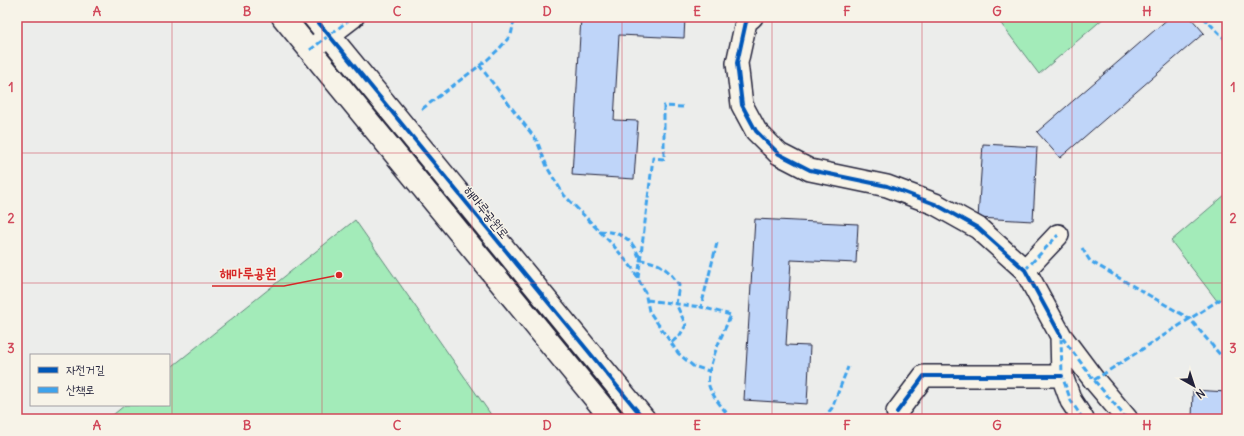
<svg xmlns="http://www.w3.org/2000/svg" width="1244" height="436" font-family="Delius,'Poor Story',sans-serif">
<style>
.green{fill:#a3ebb9;stroke:#62867a}
.building{fill:#bfd5f9;stroke:#22223b}
.lines{fill:none;stroke-linecap:round;stroke-linejoin:round}
.street-casing{stroke:#22223b;stroke-width:24}
.secondary-casing{stroke:#22223b;stroke-width:25}
.street{stroke:#f7f3e8;stroke-width:21}
.secondary{stroke:#f7f3e8;stroke-width:22}
.quiet{stroke:#3ea2ec;stroke-width:3;stroke-dasharray:6 3;stroke-linecap:butt}
.cycleway-casing{stroke:#f7f3e8;stroke-width:6}
.cycleway{stroke:#0057b8;stroke-width:4}
.grid{fill:none;stroke:#d1495b;stroke-width:1;stroke-opacity:0.55}
.labels{text-anchor:middle;stroke-width:3;stroke-linejoin:round;paint-order:stroke}
.street-label{font-size:13px;fill:#22223b;stroke:#f7f3e8}
.leader{fill:none;stroke:#d62828;stroke-width:1.5}
.callout-dot{fill:#d62828;stroke:#f7f3e8;stroke-width:1.5}
.callout-label{font-size:14px;text-anchor:middle;font-weight:bold;fill:#d62828;stroke:#f7f3e8;stroke-width:3;stroke-linejoin:round;paint-order:stroke}
.neatline{fill:none;stroke:#d1495b;stroke-width:1.5}
.grid-label{font-size:13px;text-anchor:middle;font-weight:bold;fill:#d1495b}
</style>
<rect width="100%" height="100%" fill="#ecedeb"/>
<filter id="ink" filterUnits="userSpaceOnUse"><feTurbulence type="fractalNoise" baseFrequency=".025" numOctaves="2"/><feDisplacementMap in="SourceGraphic" scale="8" xChannelSelector="R" yChannelSelector="G"/><feConvolveMatrix kernelMatrix="1 2 1 2 8 2 1 2 1" color-interpolation-filters="sRGB"/></filter>
<g filter="url(#ink)">
<path class="green" d="M 996,17 L 1105,17 L 1039,74 Z
M 1226,194 L 1227,195 L 1227,295 L 1218,302 L 1171,241 Z
M 355,220 L 494,419 L 108,419 L 125,405 L 169,405 L 169,369 Z"/>
<path class="building" d="M 581,17 L 685,17 L 684,38 L 619,35 L 614,120 L 638,121 L 634,179 L 572,175 Z
M 1170,17 L 1190,17 L 1204,33 L 1060,158 L 1037,132 Z
M 983,144 L 1037,147 L 1033,221 L 978,218 Z
M 755,219 L 858,224 L 856,263 L 791,260 L 786,345 L 810,346 L 807,404 L 744,400 Z
M 1193,390 L 1227,392 L 1227,419 L 1192,419 Z"/>
<g class="lines">
<g class="street-casing">
<path id="street" d="M 752,17 L 746,22 L 737,63 L 742,105 L 756,131 L 779,154 L 810,170 L 887,186 L 935,204 L 978,228 L 1025,270 L 1061,336
M 310,50 L 353,17
M 1025,270 L 1058,235
M 897,412 L 924,376 L 1062,376
M 1083,419 L 1071,401 L 1062,376 L 1061,336 L 1094,380 L 1127,419"/>
</g>
<g class="secondary-casing">
<path id="secondary" d="M 283,17 L 612,419
M 314,17 L 644,419"/>
</g>
<use href="#street" class="street"/>
<use href="#secondary" class="secondary"/>
<path class="quiet" d="M 1203,17 L 1227,41
M 310,50 L 353,17
M 479,65 L 537,141 L 548,169 L 564,195 L 613,245 L 633,269 L 645,292 L 649,311 L 678,353 L 693,366 L 709,371
M 422,109 L 487,60 L 499,49 L 511,35 L 515,17
M 599,231 C 621,232 633,238 640,260 C 660,262 668,269 679,285 L 676,304 L 686,325 L 680,335 L 671,343
M 717,243 L 701,307 L 731,315 C 724,331 705,369 709,386 C 711,394 726,413 732,419
M 1082,248 L 1090,261 L 1190,319 L 1227,363
M 1025,270 L 1058,235
M 638,278 L 653,158 L 664,159 L 664,106 L 684,107
M 647,300 L 701,307
M 1094,380 L 1227,295
M 823,419 L 832,408 L 848,367
M 1083,419 L 1071,401 L 1062,376 L 1061,336 L 1094,380 L 1127,419"/>
<g class="cycleway-casing">
<path id="cycleway" d="M 314,17 L 644,419
M 752,17 L 746,22 L 737,63 L 742,105 L 756,131 L 779,154 L 810,170 L 887,186 L 935,204 L 978,228 L 1025,270 L 1061,336
M 897,412 L 924,376 L 1062,376"/>
</g>
<use href="#cycleway" class="cycleway"/>
</g>
</g>
<path class="grid" d="M 172,17 L 172,419M 322,17 L 322,419M 472,17 L 472,419M 622,17 L 622,419M 772,17 L 772,419M 922,17 L 922,419M 1072,17 L 1072,419M 17,153 L 1227,153M 17,283 L 1227,283"/>
<g class="labels">
<g class="street-label">
<text transform="translate(487 212) rotate(51)" y="5">해마루공원로</text>
</g>
</g>
<path class="leader" d="M339 275L284 286H212"/>
<circle class="callout-dot" cx="339" cy="275" r="4"/>
<g class="callout-label">
<text x="248" y="278">해마루공원</text>
</g>
<rect width="1244" height="436" fill="none" stroke="#f7f3e8" stroke-width="44"/>
<rect x="30" y="354" width="140" height="52" fill="#f7f3e8" stroke="#a29fa3"/>
<rect x="38" y="367" width="20" height="6" fill="#0057b8" stroke="#a29fa3"/>
<text x="66" y="374" font-size="12" fill="#22223b">자전거길</text>
<rect x="38" y="387" width="20" height="6" fill="#3ea2ec" stroke="#a29fa3"/>
<text x="66" y="394" font-size="12" fill="#22223b">산책로</text>
<g transform="translate(1194 386) rotate(141)" stroke="#f7f3e8" stroke-width="3" paint-order="stroke">
<path d="M0-3L7 15L0 10L-7 15Z" fill="#22223b"/>
<text y="-6" font-size="11" font-weight="bold" text-anchor="middle" fill="#22223b">N</text>
</g>
<rect x="22" y="22" width="1200" height="392" class="neatline"/>
<g class="grid-label">
<text x="97" y="16">A</text>
<text x="247" y="16">B</text>
<text x="397" y="16">C</text>
<text x="547" y="16">D</text>
<text x="697" y="16">E</text>
<text x="847" y="16">F</text>
<text x="997" y="16">G</text>
<text x="1147" y="16">H</text>
<text x="11" y="92">1</text>
<text x="1233" y="92">1</text>
<text x="11" y="223">2</text>
<text x="1233" y="223">2</text>
<text x="11" y="353">3</text>
<text x="1233" y="353">3</text>
<text x="97" y="430">A</text>
<text x="247" y="430">B</text>
<text x="397" y="430">C</text>
<text x="547" y="430">D</text>
<text x="697" y="430">E</text>
<text x="847" y="430">F</text>
<text x="997" y="430">G</text>
<text x="1147" y="430">H</text>
</g>
</svg>
